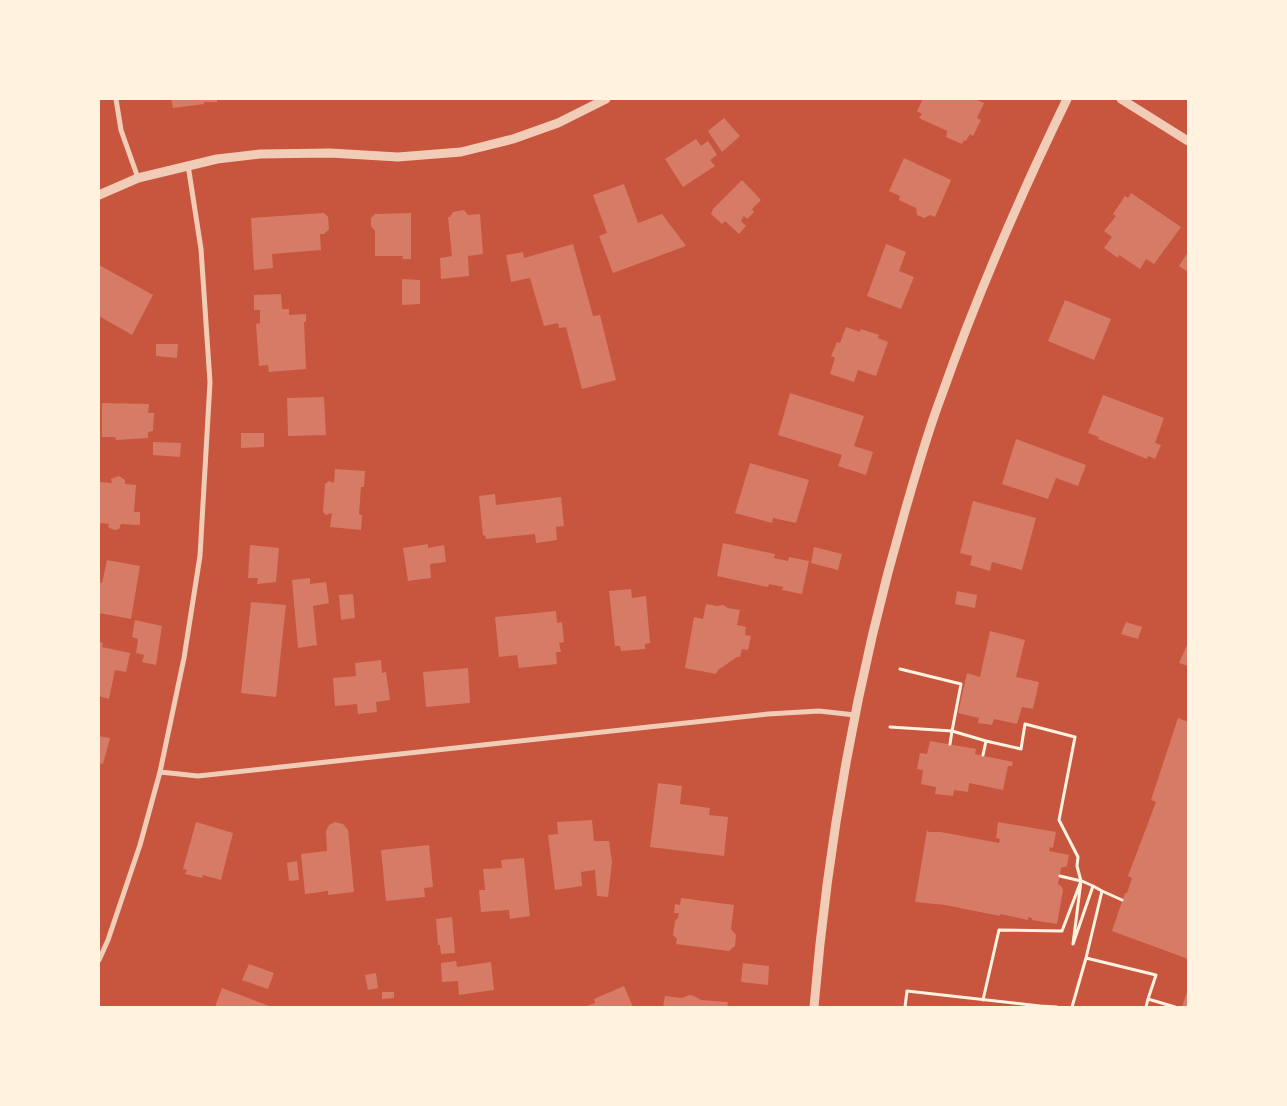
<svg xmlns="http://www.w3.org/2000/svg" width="1287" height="1106" font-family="'IBM Plex Sans',sans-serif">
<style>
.building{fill:#d67c66}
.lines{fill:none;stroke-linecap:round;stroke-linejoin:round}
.path{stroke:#fff3e0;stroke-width:3}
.minor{stroke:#f1ccb7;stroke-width:5}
.tertiary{stroke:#f1ccb7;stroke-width:9}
</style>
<rect width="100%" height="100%" fill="#c8553d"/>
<path class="building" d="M 171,99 L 217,99 L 217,102 L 204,102 L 204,104 L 173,108 Z
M 923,99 L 975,99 L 984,103 L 977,118 L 981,120 L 973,136 L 970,134 L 966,141 L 964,140 L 962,144 L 946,137 L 947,131 L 919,118 L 922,114 L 917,111 Z
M 724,118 L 740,136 L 722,152 L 708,131 Z
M 696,139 L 701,146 L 708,141 L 717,155 L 710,160 L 715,166 L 683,187 L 665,159 Z
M 904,158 L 951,180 L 935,217 L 930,215 L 924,218 L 917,215 L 916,208 L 899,200 L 900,196 L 889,191 Z
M 742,180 L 761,200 L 752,209 L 754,212 L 747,219 L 744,216 L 741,221 L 746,226 L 739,234 L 725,221 L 722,224 L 711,214 L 713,209 Z
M 624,184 L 638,223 L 662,214 L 686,246 L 613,273 L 599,236 L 607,233 L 593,195 Z
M 1131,193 L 1181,227 L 1154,264 L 1146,259 L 1140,269 L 1119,255 L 1118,258 L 1104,248 L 1112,237 L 1104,231 L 1116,216 L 1113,214 L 1125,196 L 1128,198 Z
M 464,210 L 468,215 L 480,214 L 483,254 L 468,256 L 469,276 L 441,279 L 440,258 L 452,256 L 448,217 L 450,217 L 453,212 Z
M 324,213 L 328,217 L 329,229 L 324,234 L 320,234 L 321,250 L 272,254 L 273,268 L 254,270 L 251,218 Z
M 411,213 L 411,259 L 402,259 L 403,256 L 375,256 L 375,231 L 371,226 L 371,218 L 375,214 Z
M 573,244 L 593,316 L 600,315 L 616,380 L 582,389 L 566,327 L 559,328 L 558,323 L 544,326 L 530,278 L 511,282 L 506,255 L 523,252 L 524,258 Z
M 886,244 L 906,252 L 899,271 L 914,277 L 901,309 L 867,296 Z
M 1188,252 L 1188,272 L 1179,266 Z
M 99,265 L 153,295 L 132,335 L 99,316 Z
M 402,279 L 420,280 L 420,304 L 402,305 Z
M 281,294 L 282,309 L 289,309 L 289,315 L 306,314 L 306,322 L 304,322 L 306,369 L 269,372 L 268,365 L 259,366 L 256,324 L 260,323 L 260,310 L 254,310 L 254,295 Z
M 1065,300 L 1111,319 L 1094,360 L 1048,341 Z
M 846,327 L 860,332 L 861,329 L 879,335 L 878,338 L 888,342 L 876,376 L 858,370 L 854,382 L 830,374 L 835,358 L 831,356 L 837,342 L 840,343 Z
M 156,344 L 178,344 L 177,358 L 156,356 Z
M 790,393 L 864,416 L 854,446 L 873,452 L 866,475 L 838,466 L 842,455 L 778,435 Z
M 1103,395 L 1164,418 L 1155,443 L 1161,445 L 1155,459 L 1148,456 L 1147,459 L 1098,439 L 1099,437 L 1088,433 Z
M 324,397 L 326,435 L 288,436 L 287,398 Z
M 102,403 L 149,404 L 148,413 L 154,413 L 153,431 L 148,432 L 148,438 L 116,440 L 115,437 L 102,437 Z
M 241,433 L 264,433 L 264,447 L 241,448 Z
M 1016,439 L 1086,465 L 1078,486 L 1056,478 L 1048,499 L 1002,484 Z
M 153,442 L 181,443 L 180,457 L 153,455 Z
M 750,463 L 809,480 L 796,523 L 773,518 L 772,523 L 735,513 Z
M 335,469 L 365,471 L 364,487 L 361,487 L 359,514 L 362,515 L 361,530 L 330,527 L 332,513 L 326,515 L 323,512 L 325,484 L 329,481 L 334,483 Z
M 119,476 L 125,480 L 125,484 L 136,485 L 134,512 L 140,512 L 140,525 L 121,524 L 119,529 L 114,530 L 108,527 L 109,524 L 99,523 L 99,482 L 112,483 L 111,479 Z
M 495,494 L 496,505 L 561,497 L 564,526 L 556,527 L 557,540 L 536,543 L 535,534 L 486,539 L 485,535 L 483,536 L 479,496 Z
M 973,501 L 1036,518 L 1022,570 L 992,562 L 990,571 L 970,565 L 972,556 L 960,553 Z
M 723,543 L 775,554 L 774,558 L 788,561 L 789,557 L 809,561 L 802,594 L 782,590 L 783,587 L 769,584 L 768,587 L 717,576 Z
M 428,544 L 428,548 L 444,545 L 446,562 L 430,564 L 431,578 L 408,581 L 403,548 Z
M 250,545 L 279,548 L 276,582 L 257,584 L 258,578 L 248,578 Z
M 814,547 L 842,554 L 838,570 L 811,563 Z
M 107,560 L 140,566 L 131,619 L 99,613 L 99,582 L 102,583 Z
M 310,578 L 310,584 L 326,582 L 329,603 L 313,606 L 317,645 L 298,648 L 292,580 Z
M 631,589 L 632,598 L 646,596 L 650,643 L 645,644 L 645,649 L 621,651 L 620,646 L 615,646 L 609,591 Z
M 957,591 L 977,595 L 975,608 L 955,604 Z
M 353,594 L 355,618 L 341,620 L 339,595 Z
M 251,602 L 286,605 L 276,697 L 241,693 Z
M 706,604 L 717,606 L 723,605 L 728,608 L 740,610 L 737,625 L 746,627 L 745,635 L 751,636 L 748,650 L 742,649 L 740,657 L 737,657 L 718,670 L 716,674 L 685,668 L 694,617 L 703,619 Z
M 556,611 L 557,623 L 562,622 L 564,642 L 559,643 L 561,652 L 556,652 L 557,664 L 519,668 L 517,655 L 499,657 L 495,617 Z
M 135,620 L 162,626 L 156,665 L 142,662 L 144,655 L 136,653 L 138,639 L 132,637 Z
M 1126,622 L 1142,627 L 1138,639 L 1121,634 Z
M 990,631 L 1025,640 L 1016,677 L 1039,682 L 1033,709 L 1022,707 L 1017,724 L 994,719 L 992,725 L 978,723 L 979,718 L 958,713 L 967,673 L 980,677 Z
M 99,642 L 103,643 L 102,647 L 130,653 L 126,672 L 115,670 L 109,699 L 99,696 Z
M 1187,645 L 1188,645 L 1188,666 L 1179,663 Z
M 381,660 L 382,673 L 386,672 L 390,700 L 376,702 L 377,712 L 358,714 L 357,704 L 335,706 L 333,678 L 356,676 L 355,663 Z
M 468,668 L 470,703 L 426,707 L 423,672 Z
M 1178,718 L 1188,722 L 1188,959 L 1112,931 L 1125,893 L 1127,893 L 1132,878 L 1128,876 L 1156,802 L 1151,800 Z
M 99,736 L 110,738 L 103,764 L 99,763 Z
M 930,741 L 976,749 L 975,754 L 1013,762 L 1012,766 L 1008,766 L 1003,790 L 969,783 L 968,792 L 954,790 L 953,796 L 935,794 L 936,787 L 921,784 L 923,770 L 917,769 L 920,753 L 927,754 Z
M 658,783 L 682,786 L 680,804 L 710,808 L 709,815 L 728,817 L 724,856 L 650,847 Z
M 592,820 L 594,841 L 609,841 L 612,862 L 608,897 L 597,896 L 595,870 L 581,872 L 582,886 L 555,890 L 548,835 L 558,834 L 557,822 Z
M 196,822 L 233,833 L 221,880 L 203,875 L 202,878 L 185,874 L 187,870 L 183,869 Z
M 335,822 L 343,824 L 348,830 L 354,892 L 328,895 L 328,891 L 305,894 L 301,854 L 327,851 L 326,831 L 329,825 Z
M 998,822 L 1056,832 L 1053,848 L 1050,847 L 1049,851 L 1069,855 L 1067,866 L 1061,868 L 1058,884 L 1062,887 L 1063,890 L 1057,924 L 1032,920 L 1032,918 L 1028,917 L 1028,920 L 1000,914 L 1000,916 L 945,905 L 915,902 L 927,830 L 929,832 L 941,832 L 999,843 L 1000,839 L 996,838 Z
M 429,845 L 433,887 L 424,888 L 425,897 L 386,901 L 381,850 Z
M 524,858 L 530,916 L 510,919 L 509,910 L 481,912 L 479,890 L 485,890 L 483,869 L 502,868 L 501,860 Z
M 297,861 L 299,880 L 289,881 L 287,863 Z
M 681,898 L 734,905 L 731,929 L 736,935 L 735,946 L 729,951 L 676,944 L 677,939 L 673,935 L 675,921 L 678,918 L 679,913 L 674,913 L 675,904 L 680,905 Z
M 452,917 L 455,953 L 441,954 L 440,945 L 438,945 L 436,919 Z
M 456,961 L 457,967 L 491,962 L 494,990 L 459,995 L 458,981 L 442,982 L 441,963 Z
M 743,963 L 769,966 L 768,985 L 741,982 Z
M 249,964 L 274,973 L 268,989 L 242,980 Z
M 376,973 L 378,988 L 368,990 L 365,975 Z
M 624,986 L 633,1007 L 584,1007 L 595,1003 L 594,999 Z
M 222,988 L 272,1007 L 215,1007 Z
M 1188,989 L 1188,1007 L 1182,1007 Z
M 382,992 L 394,992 L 394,998 L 382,999 Z
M 689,995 L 694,996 L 701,1000 L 728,1002 L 727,1007 L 663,1007 L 665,996 L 682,998 Z"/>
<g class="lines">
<path class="path" d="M 890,727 L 952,731 L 961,684 L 900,669
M 950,744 L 952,731 L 986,741
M 983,755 L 986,741 L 1021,749 L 1025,724 L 1075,737 L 1059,820 L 1078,857 L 1077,866 L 1081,881 L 1060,876
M 1082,881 L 1093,886
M 1122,900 L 1102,891 L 1086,958 L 1156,975 L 1148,999
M 983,1000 L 999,930 L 1062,931 L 1081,881 L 1073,944 L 1093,886 L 1102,891
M 1040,1006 L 1057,1007
M 905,1007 L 907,991 L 1040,1006 L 1040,1007
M 1072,1007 L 1086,958
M 1146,1007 L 1148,999 L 1175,1007"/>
<path class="minor" d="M 116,99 L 121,130 L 138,178
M 160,772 L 198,776 L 768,714 L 819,711 L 855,715
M 99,960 L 108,940 L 140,845 L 160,772 L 184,658 L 200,556 L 210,382 L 201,249 L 188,165"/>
<path class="tertiary" d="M 1121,99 L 1188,141
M 99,195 L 138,178 L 217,159 L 260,154 L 330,153 L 398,157 L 461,152 L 513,139 L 558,123 L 606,99
M 814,1007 C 828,839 858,673 905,511 C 916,473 927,434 941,397 C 977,295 1020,196 1067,99"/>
</g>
<rect width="1287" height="1106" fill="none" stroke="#fff3e0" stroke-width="200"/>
</svg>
